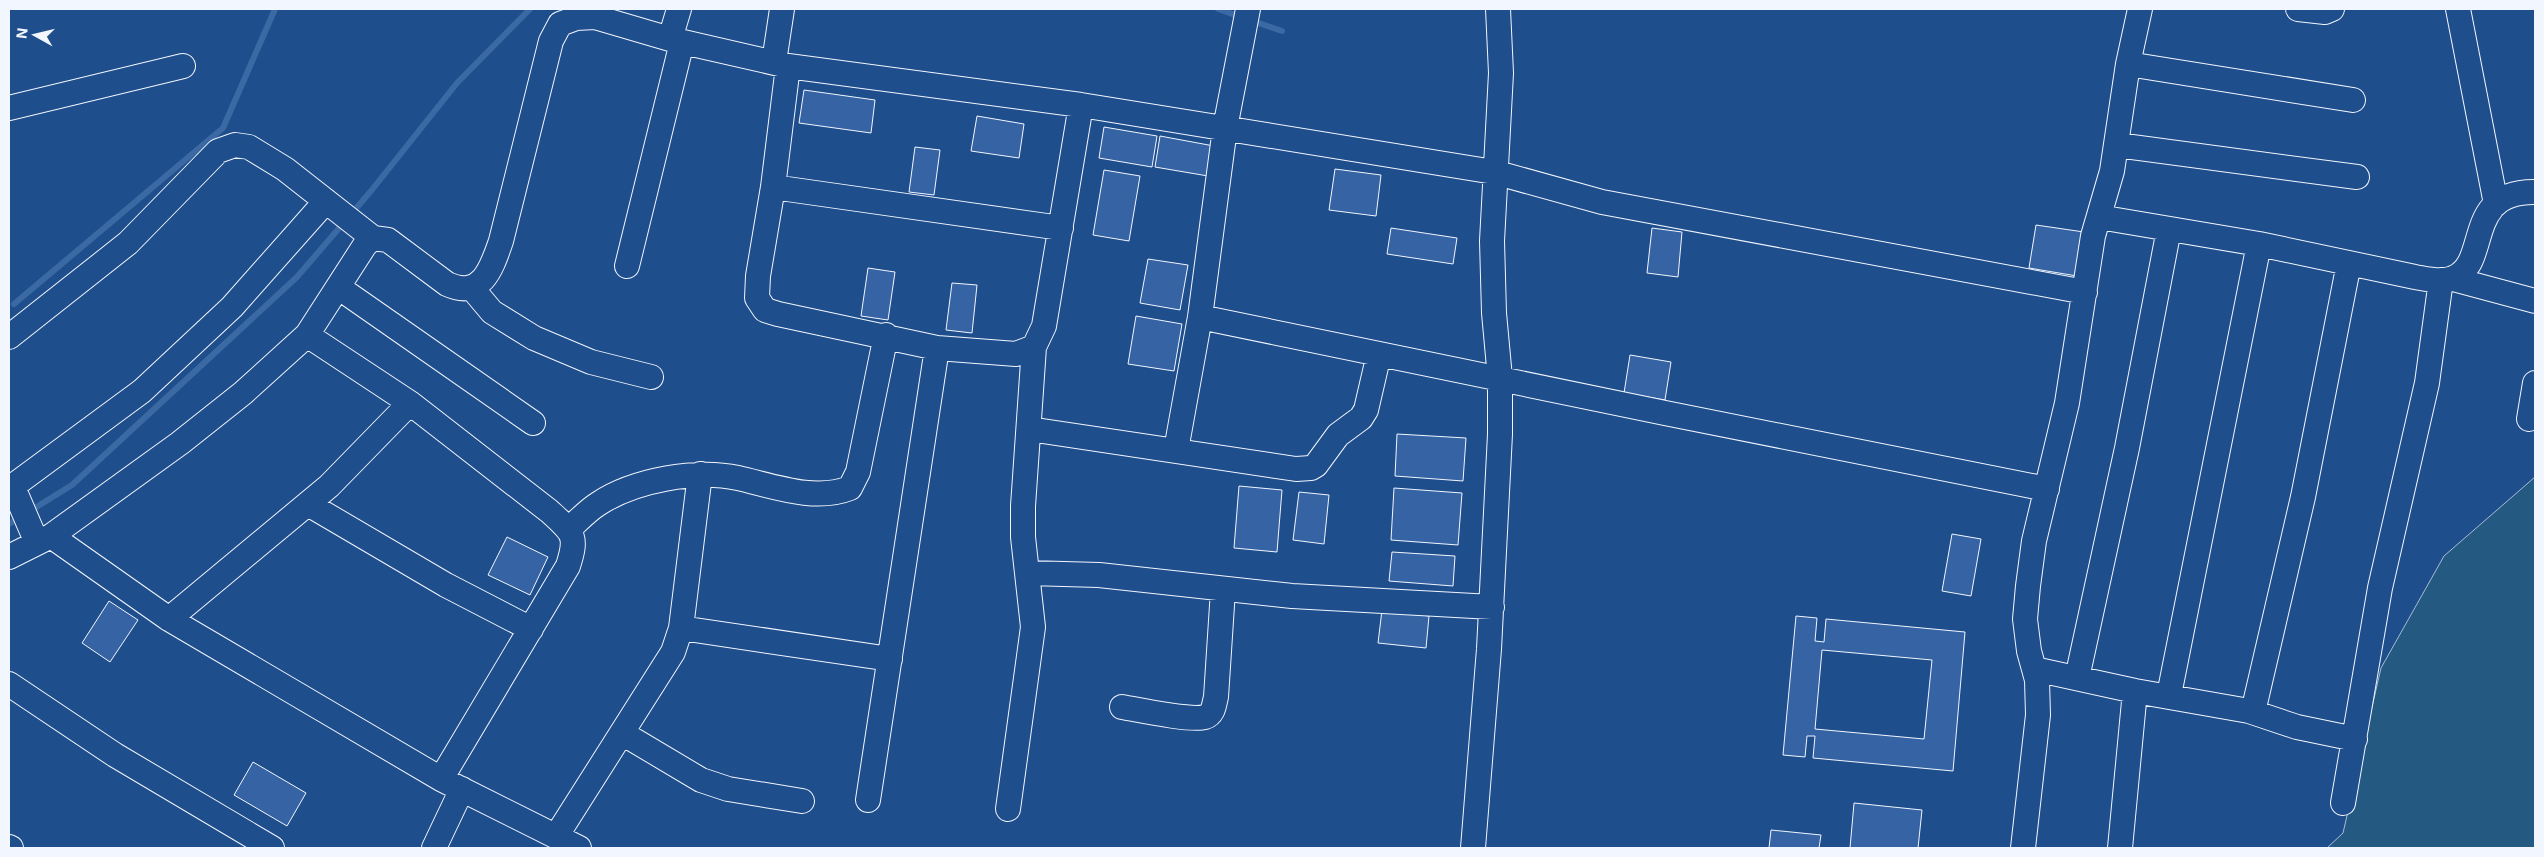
<svg xmlns="http://www.w3.org/2000/svg" width="2544" height="857" font-family="Inter,sans-serif">
<style>
.green{fill:#245a82;stroke:#a8bbd7}
.lines{fill:none;stroke-linecap:round;stroke-linejoin:round}
.stream{stroke:#3b69a3;stroke-width:6}
.building{fill:#3563a3;stroke:#f2f6ff;fill-rule:evenodd}
.minor-casing{stroke:#f2f6ff;stroke-width:26}
.minor{stroke:#1f4e8c;stroke-width:24}
</style>
<rect width="100%" height="100%" fill="#1f4e8c"/>
<path class="green" d="M 2535,477 L 2535,848 L 2327,848 L 2343,833 L 2381,668 L 2444,556 Z"/>
<g class="lines">
<path class="stream" d="M 1218,9 L 1282,31
M 14,304 L 223,128 L 275,9
M 9,524 L 72,485 L 297,277 L 371,191 L 457,83 L 530,9"/>
</g>
<path class="building" d="M 804,90 L 875,100 L 871,133 L 799,123 Z
M 977,116 L 1024,124 L 1019,158 L 971,151 Z
M 1104,127 L 1157,136 L 1152,167 L 1099,158 Z
M 1160,136 L 1214,146 L 1208,176 L 1155,167 Z
M 915,147 L 940,150 L 934,195 L 909,192 Z
M 1335,169 L 1381,175 L 1376,216 L 1329,210 Z
M 1104,170 L 1140,176 L 1129,241 L 1093,235 Z
M 2036,225 L 2084,232 L 2077,276 L 2029,268 Z
M 1391,228 L 1457,238 L 1453,264 L 1387,254 Z
M 1652,228 L 1682,232 L 1678,277 L 1647,273 Z
M 1148,259 L 1188,265 L 1180,310 L 1140,303 Z
M 868,268 L 895,272 L 888,320 L 861,316 Z
M 952,283 L 977,285 L 972,333 L 946,330 Z
M 1136,316 L 1182,324 L 1174,371 L 1128,364 Z
M 1630,355 L 1671,362 L 1665,400 L 1624,393 Z
M 1397,434 L 1466,438 L 1463,481 L 1395,476 Z
M 1239,486 L 1282,490 L 1277,552 L 1234,548 Z
M 1394,488 L 1462,493 L 1458,545 L 1391,540 Z
M 1299,492 L 1329,495 L 1324,544 L 1293,540 Z
M 1952,534 L 1981,539 L 1971,596 L 1942,591 Z
M 507,537 L 548,557 L 530,595 L 488,575 Z
M 1392,552 L 1455,556 L 1453,586 L 1389,581 Z
M 109,601 L 138,620 L 110,662 L 82,643 Z
M 1382,610 L 1429,616 L 1426,648 L 1378,643 Z
M 1796,616 L 1817,618 L 1815,641 L 1824,642 L 1826,619 L 1965,632 L 1953,771 L 1813,758 L 1815,736 L 1807,736 L 1805,757 L 1783,755 ZM 1822,650 L 1932,660 L 1924,739 L 1815,729 Z
M 253,762 L 306,793 L 287,826 L 234,795 Z
M 1854,803 L 1922,810 L 1918,848 L 1850,848 Z
M 1771,830 L 1821,835 L 1819,848 L 1769,848 Z"/>
<g class="lines">
<g class="minor-casing">
<path id="minor" d="M 2298,9 L 2325,12 L 2332,9
M 2458,9 L 2496,204
M 670,39 L 679,9
M 774,62 L 782,9
M 2128,64 L 2353,100
M 788,66 L 773,187 L 758,276 L 757,298 L 765,310 L 778,314 L 937,348 L 1016,354 L 1034,347 L 1044,326 L 1081,105
M 9,108 L 183,66
M 2117,145 L 2357,177
M 773,187 L 1061,228
M 2099,217 L 2259,244 L 2415,277 C 2427,279 2442,283 2453,278 C 2491,264 2462,191 2535,192
M 627,266 L 682,42
M 2453,279 L 2535,301
M 338,287 L 533,423
M 471,287 L 492,312 L 534,338 L 591,362 L 651,377
M 1200,317 L 1665,413 L 2047,489
M 307,335 L 410,403 L 549,511 C 573,533 578,535 568,566 L 441,779
M 9,337 L 128,243 L 218,151 L 235,145 L 249,147 L 285,169 L 373,238 L 388,240 L 447,284 C 482,300 492,267 501,241 L 551,41 L 560,24 L 576,18 L 595,17 L 670,39 L 788,66 L 1081,105 L 1494,172 L 1602,202 L 2085,292
M 2529,419 L 2535,383
M 1029,429 L 1296,469 L 1311,468 L 1316,465 L 1338,435 L 1361,418 L 1366,410 L 1379,354
M 1176,450 L 1200,317 L 1225,128 L 1248,9
M 13,487 L 37,543
M 9,489 L 142,391 L 232,307 L 326,201
M 308,504 L 446,585 L 531,629
M 569,529 C 578,521 587,511 598,504 C 634,480 696,469 738,478 C 773,486 815,502 850,488 L 858,472 L 886,335
M 51,536 L 169,619 L 441,779 L 579,848
M 9,557 L 51,536 L 180,443 L 243,393 L 307,335 L 365,245 L 373,238
M 1028,573 L 1099,575 L 1292,596 L 1492,607
M 169,619 L 329,486 L 410,403
M 681,628 L 890,659
M 2034,669 L 2135,691 L 2249,711 L 2297,727 L 2355,739
M 2077,678 L 2127,448 L 2169,229
M 9,684 L 115,755 L 272,848
M 2169,695 L 2259,244
M 1122,707 C 1139,710 1191,721 1205,717 C 1214,714 1214,704 1216,697 L 1223,590
M 2253,712 L 2303,497 L 2349,263
M 622,733 L 701,780 L 728,789 L 802,801
M 868,800 L 937,348
M 2343,803 L 2380,588 L 2427,383 L 2441,280
M 1008,809 L 1033,627 L 1023,537 L 1023,506 L 1034,347
M 557,835 L 673,652 L 681,628 L 700,474
M 9,847 L 11,848
M 434,848 L 462,789
M 1473,848 L 1489,649 L 1500,434 L 1500,378 L 1494,313 L 1492,241 L 1501,73 L 1498,9
M 2023,848 L 2038,715 L 2037,680 L 2029,651 L 2025,619 L 2028,586 L 2034,541 L 2067,403 L 2093,236 L 2112,171 L 2128,64 L 2140,9
M 2120,848 L 2135,691"/>
</g>
<use href="#minor" class="minor"/>
</g>
<rect width="2544" height="857" fill="none" stroke="#f2f6ff" stroke-width="20"/>
<g transform="translate(35 35) rotate(278)" stroke="#1f4e8c" stroke-width="4" paint-order="stroke">
<path d="M0-4L9 19L0 12L-9 19Z" fill="#f2f6ff"/>
<text y="-8" font-size="14" font-weight="bold" text-anchor="middle" fill="#f2f6ff">N</text>
</g>
</svg>
